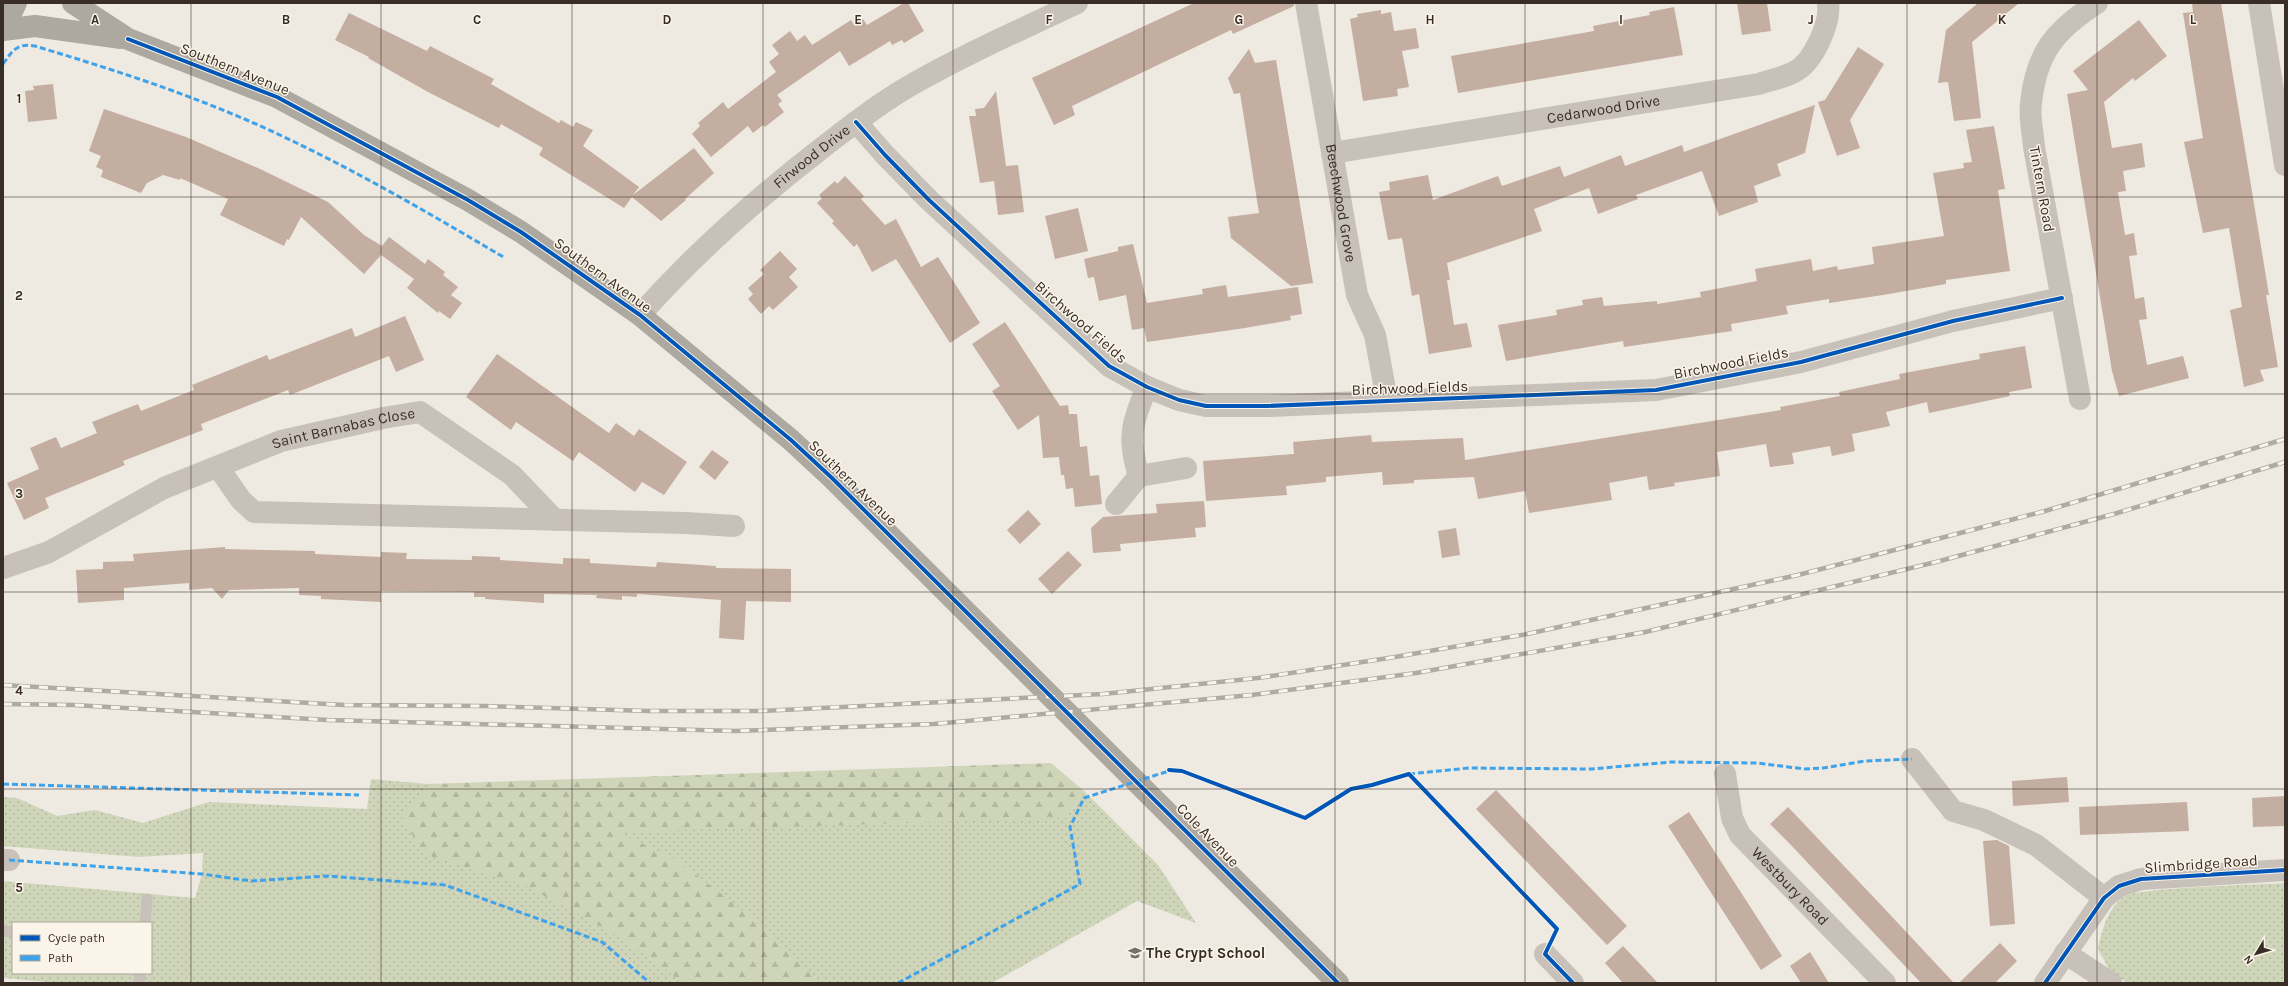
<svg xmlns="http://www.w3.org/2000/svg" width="2288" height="986" font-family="Karla,sans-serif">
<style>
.green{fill:url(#green-dots);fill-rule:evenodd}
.forest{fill:url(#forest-firs)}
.building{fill:#c4aea1}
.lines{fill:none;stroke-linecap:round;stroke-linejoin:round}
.lane{stroke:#c8c1ba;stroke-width:11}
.street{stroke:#c8c1ba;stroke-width:22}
.highway{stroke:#ada8a0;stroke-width:22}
.rail-casing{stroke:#afaaa4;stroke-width:4.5}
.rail{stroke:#fbf4e8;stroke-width:3;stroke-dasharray:9;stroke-linecap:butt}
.quiet{stroke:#3fa3eb;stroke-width:3;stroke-dasharray:6 3;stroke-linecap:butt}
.cycleway-casing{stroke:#fbf4e8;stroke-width:6}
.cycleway{stroke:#0057b8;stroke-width:4}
.grid{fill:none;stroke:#392e27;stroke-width:1;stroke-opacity:0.55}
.labels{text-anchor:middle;stroke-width:3;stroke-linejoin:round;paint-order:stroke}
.street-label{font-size:15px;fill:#392e27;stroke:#fbf4e8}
.poi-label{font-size:15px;font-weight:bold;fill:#392e27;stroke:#fbf4e8;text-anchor:start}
.grid-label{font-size:13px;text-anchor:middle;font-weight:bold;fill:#392e27;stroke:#fbf4e8;stroke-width:3;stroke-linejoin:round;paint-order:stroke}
</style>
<defs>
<pattern id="green-dots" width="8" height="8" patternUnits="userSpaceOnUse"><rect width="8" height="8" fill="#ced5b9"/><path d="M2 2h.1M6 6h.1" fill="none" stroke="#b2b79f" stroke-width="1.8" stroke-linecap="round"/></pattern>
<pattern id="forest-firs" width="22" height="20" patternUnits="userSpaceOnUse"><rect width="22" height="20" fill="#ced5b9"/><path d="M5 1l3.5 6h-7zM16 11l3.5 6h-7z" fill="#b2b79f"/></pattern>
</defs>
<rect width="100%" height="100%" fill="#eee9e1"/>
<path class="green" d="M 371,779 L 428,784 L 1066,818 L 1084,791 L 1158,865 L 1196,923 L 1137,901 L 992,983 L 59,983 L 3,978 L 3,881 L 195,898 L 202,874 L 203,853 L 139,857 L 3,846 L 3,797 L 17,798 L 57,816 L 95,810 L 143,823 L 209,802 L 367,809 ZM 13,923 L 151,923 L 151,973 L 13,973 Z
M 2285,883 L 2285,983 L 2128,983 L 2111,973 L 2098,949 C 2102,930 2107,910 2123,897 C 2136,887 2260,885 2285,883 Z"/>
<path class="forest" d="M 1051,763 L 1084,791 L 1066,818 L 617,832 L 674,858 L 761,924 L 822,983 L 682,983 L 654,961 L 613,933 L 526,886 L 424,854 L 402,818 L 428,784 Z"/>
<path class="building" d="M 904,3 L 908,3 L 924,31 L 904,43 L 902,40 L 892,45 L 890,41 L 849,66 L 840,51 L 777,95 L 782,101 L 778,104 L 784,112 L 765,127 L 763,125 L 753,133 L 748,126 L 711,157 L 692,134 L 700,126 L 698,123 L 723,102 L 728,109 L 776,72 L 769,62 L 779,54 L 772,45 L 790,31 L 797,41 L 805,35 L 812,45 L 851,20 L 854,25 L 863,19 L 867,25 Z
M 1194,3 L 1294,3 L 1294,6 L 1233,34 L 1231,30 L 1072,106 L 1075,115 L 1054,125 L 1032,78 Z
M 1737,3 L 1767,3 L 1771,31 L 1742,35 Z
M 1978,3 L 2019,3 L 1972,42 L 1981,118 L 1954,121 L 1948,82 L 1938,83 L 1946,30 Z
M 2192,3 L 2221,3 L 2269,295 L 2266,295 L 2278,367 L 2260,370 L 2264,381 L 2244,387 L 2230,310 L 2242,307 L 2229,228 L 2203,233 L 2184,142 L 2203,138 L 2183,13 L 2193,12 Z
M 1674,7 L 1683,55 L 1458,93 L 1451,56 L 1594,31 L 1593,26 L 1650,15 L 1649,12 Z
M 1381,10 L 1381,14 L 1391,12 L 1394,31 L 1416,28 L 1419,48 L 1402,51 L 1409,87 L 1397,89 L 1398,96 L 1363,101 L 1350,19 L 1358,17 L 1357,14 Z
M 349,13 L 427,51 L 430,46 L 494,79 L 491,84 L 559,123 L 561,120 L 573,127 L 576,122 L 593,130 L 583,146 L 639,187 L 633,195 L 694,148 L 714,173 L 685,199 L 686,200 L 661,221 L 632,197 L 624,208 L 539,155 L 543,148 L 501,124 L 499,128 L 428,92 L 368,58 L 369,57 L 335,40 Z
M 2139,20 L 2167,56 L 2135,81 L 2133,78 L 2104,102 L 2112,148 L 2142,143 L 2145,167 L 2123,171 L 2126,191 L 2118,192 L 2125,235 L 2134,233 L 2137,255 L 2129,256 L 2135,299 L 2144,297 L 2147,319 L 2139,320 L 2147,365 L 2183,356 L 2189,378 L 2119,396 L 2112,371 L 2067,94 L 2088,90 L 2073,71 Z
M 1858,47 L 1884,64 L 1850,120 L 1860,148 L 1837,156 L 1818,102 L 1825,100 Z
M 1249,49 L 1255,63 L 1276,60 L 1313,283 L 1291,286 L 1231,238 L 1228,217 L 1259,213 L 1240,93 L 1234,94 L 1228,78 Z
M 53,84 L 57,119 L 28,122 L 25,91 L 34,90 L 33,86 Z
M 996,91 L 1006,166 L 1018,165 L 1024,212 L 998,215 L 994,181 L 980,183 L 969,116 L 976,116 L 975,109 L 984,108 Z
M 1815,105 L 1805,153 L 1777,164 L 1781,176 L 1754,186 L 1758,202 L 1719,216 L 1702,171 L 1636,195 L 1638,199 L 1598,214 L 1589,188 L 1534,209 L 1542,231 L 1447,263 L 1450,280 L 1447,280 L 1454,325 L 1467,323 L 1472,347 L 1429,354 L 1419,294 L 1412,296 L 1402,238 L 1388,240 L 1379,192 L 1390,190 L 1389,182 L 1428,175 L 1433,200 L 1498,176 L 1502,186 L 1560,166 L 1564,177 L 1621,155 L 1625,166 L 1682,145 L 1684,152 Z
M 104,109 L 186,137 L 258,168 L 328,202 L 364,235 L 382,246 L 389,237 L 425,264 L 428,259 L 445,272 L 443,275 L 458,287 L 451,295 L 462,303 L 450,319 L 439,311 L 438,313 L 407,288 L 414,279 L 381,255 L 364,274 L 301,217 L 289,240 L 287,239 L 284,246 L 220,215 L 228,199 L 180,178 L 180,180 L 163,175 L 147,183 L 141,193 L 101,177 L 103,170 L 96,167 L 101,156 L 89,151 Z
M 1994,126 L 2005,189 L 1998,190 L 2010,271 L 1946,280 L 1946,284 L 1883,295 L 1829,303 L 1829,299 L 1786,306 L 1788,314 L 1731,324 L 1732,331 L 1624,347 L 1623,341 L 1506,361 L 1498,325 L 1557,315 L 1556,310 L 1583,305 L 1582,300 L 1602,297 L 1604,306 L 1657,301 L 1657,304 L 1701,297 L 1700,292 L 1757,281 L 1755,269 L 1811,259 L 1813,271 L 1837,266 L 1838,270 L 1874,264 L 1872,247 L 1944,236 L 1933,173 L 1964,168 L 1963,163 L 1972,162 L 1966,130 Z
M 845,176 L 864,196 L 861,199 L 885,225 L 896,219 L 921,267 L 938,257 L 980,323 L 950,343 L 896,259 L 872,272 L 857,244 L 854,247 L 832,223 L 834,221 L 817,203 L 822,198 L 819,195 L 835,181 L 837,184 Z
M 1078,208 L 1088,251 L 1055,259 L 1045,216 Z
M 1133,244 L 1147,303 L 1203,294 L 1202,289 L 1226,285 L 1228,297 L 1298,287 L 1302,314 L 1290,316 L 1291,320 L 1245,328 L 1147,342 L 1144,328 L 1132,330 L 1126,295 L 1099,301 L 1094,277 L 1088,278 L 1084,259 L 1118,251 L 1118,247 Z
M 780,251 L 797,269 L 789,277 L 798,287 L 773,310 L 769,306 L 761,314 L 748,299 L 753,294 L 748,288 L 764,274 L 760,270 Z
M 405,316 L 424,360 L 396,372 L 389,356 L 290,395 L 288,390 L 201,424 L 203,430 L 123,461 L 125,465 L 45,498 L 49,508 L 24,520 L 7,483 L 39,469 L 30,448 L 56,437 L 61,448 L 97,433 L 92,422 L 138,404 L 141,411 L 194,390 L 192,385 L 267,355 L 269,360 L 352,328 L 355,337 Z
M 1005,322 L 1060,406 L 1068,405 L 1069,414 L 1077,414 L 1080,447 L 1087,446 L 1090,476 L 1099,475 L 1102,504 L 1075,507 L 1073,488 L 1066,489 L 1064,475 L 1061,475 L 1059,457 L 1043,458 L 1039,415 L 1018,430 L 992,391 L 1000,386 L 972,344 Z
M 2025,346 L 2032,388 L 2009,392 L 2010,396 L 1929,413 L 1927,402 L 1886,412 L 1890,426 L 1852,434 L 1855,451 L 1832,456 L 1830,446 L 1792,453 L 1794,464 L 1770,467 L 1766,444 L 1717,452 L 1720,476 L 1674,483 L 1675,486 L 1649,490 L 1647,476 L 1609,483 L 1612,500 L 1529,513 L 1525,491 L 1478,499 L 1474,477 L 1414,480 L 1414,483 L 1383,485 L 1382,472 L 1326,477 L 1326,482 L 1286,486 L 1287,495 L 1206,501 L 1203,461 L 1294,454 L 1293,442 L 1371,435 L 1372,442 L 1463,438 L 1465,460 L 1781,410 L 1780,407 L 1840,396 L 1839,392 L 1900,379 L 1899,374 L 1980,359 L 1979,354 Z
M 497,354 L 609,433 L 616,423 L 634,436 L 639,429 L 687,462 L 664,495 L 642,482 L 635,492 L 579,452 L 573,461 L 516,422 L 511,430 L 466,397 Z
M 712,450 L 729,462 L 715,480 L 699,467 Z
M 1204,501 L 1206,527 L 1195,528 L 1196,537 L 1120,544 L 1121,551 L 1093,553 L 1091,528 L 1103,517 L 1157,513 L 1156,504 Z
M 1028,510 L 1041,524 L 1020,544 L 1007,530 Z
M 1456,528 L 1460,555 L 1442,558 L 1438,531 Z
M 225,547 L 225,549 L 315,551 L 315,554 L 381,557 L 381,552 L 407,553 L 406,559 L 472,560 L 472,556 L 500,557 L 500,560 L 563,564 L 563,558 L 590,559 L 590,563 L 656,567 L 657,562 L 716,566 L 716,568 L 791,569 L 791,602 L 746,601 L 744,640 L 719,638 L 721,600 L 637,594 L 637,597 L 622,596 L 622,600 L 596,598 L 597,595 L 544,594 L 544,603 L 485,599 L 485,597 L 474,597 L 474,592 L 381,591 L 381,602 L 321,599 L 321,596 L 299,595 L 299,588 L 229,590 L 222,599 L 212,588 L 189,590 L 189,583 L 124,588 L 124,600 L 78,603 L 76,570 L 103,569 L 103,562 L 134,561 L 133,554 Z
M 1068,551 L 1082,565 L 1052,594 L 1038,579 Z
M 2067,777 L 2069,802 L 2013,806 L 2012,781 Z
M 1496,790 L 1627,926 L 1607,945 L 1476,809 Z
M 2285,796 L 2285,826 L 2253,827 L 2252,798 Z
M 2187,802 L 2189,831 L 2080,835 L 2079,807 Z
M 1788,807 L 1881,905 L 1954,983 L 1921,983 L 1789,843 L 1770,824 Z
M 1689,812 L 1782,956 L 1761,970 L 1668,826 Z
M 1997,840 L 2009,846 L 2015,924 L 1990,926 L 1983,841 Z
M 2000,943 L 2017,961 L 1995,983 L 1959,983 Z
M 1623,946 L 1642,966 L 1658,983 L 1623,983 L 1605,963 Z
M 1810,952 L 1829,983 L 1801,983 L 1790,966 Z"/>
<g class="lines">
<path class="lane" d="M 145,923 L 147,899
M 3,931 L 13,932
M 139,983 L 140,973"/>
<g class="street">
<path id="s1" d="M 1306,3 L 1357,295 L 1375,335 L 1387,400"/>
<path d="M 2259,3 L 2285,165"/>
<path d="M 856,122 L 885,155 L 929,200 L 1109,366 L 1147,387 L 1179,400 L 1206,406 L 1267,406 L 1656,390 L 1801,362 L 1953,321 L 2062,298"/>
<path id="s2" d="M 1332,153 L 1759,84 C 1770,80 1783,78 1794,72 C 1813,63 1831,23 1828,3"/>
<path id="s3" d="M 640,315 C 695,253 756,199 822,148 C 849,127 877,105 906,88 C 961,56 1020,30 1077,3"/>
<path d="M 2080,399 L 2034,147 C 2033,133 2029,117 2031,103 C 2036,53 2055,30 2097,3"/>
<path d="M 218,467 L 241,500 L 254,512 L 686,523 L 734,526"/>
<path d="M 1139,476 C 1127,439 1132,422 1147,387"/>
<path d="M 1116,504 L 1139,476 L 1186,468"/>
<path id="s4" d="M 3,568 L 49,552 L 164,488 L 281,441 L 383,418 L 420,412 L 512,475 L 555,520"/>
<path d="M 1912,759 L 1953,811 L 1984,820 L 2036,845 L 2104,898"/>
<path id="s5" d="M 1725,774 L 1732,818 L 1740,835 L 1885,983"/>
<path d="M 3,860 L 9,860"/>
<path d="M 2065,953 L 2111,983"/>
<path d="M 1545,954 L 1573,983"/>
<path d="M 2045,983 L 2104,898 L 2119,886 L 2141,879 L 2285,870"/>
</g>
<path class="highway" d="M 73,3 L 128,39 L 277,97 L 468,200 L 521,232 L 640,315 L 791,440 L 832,478 L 1338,983
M 3,30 L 35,26 L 121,38
M 3,30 L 16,3"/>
<g class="rail-casing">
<path id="rail" d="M 3,685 L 344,705 L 483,706 L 649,711 L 760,711 L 1103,694 L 1258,678 L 1395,657 L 1527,634 L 1798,575 L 2045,511 L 2285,439
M 3,704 L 74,705 L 328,720 L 735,731 L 934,724 L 1252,695 L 1416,673 L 1645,632 L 1936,562 L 2114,514 L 2285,462"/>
</g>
<use href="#rail" class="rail"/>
<path class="quiet" d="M 3,64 C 13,50 17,43 35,46 C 108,68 180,91 249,121 C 338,160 422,209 505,258
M 1409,774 L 1469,768 L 1591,769 L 1671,762 L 1757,763 L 1805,769 L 1823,768 L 1865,761 L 1912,759
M 3,784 L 359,795
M 9,860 L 202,874 L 251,881 L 327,876 L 445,885 L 602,942 L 650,983
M 898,983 L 1080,884 L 1070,827 L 1084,798 L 1172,770"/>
<g class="cycleway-casing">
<path id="cycleway" d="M 128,39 L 277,97 L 468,200 L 521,232 L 640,315 L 791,440 L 832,478 L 1338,983
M 856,122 L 885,155 L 929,200 L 1109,366 L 1147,387 L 1179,400 L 1206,406 L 1267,406 L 1656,390 L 1801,362 L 1953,321 L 2062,298
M 1169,770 L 1182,771 L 1305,818 L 1351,789 L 1372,785 L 1409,774 L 1557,929 L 1545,954 L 1573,983
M 2045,983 L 2104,898 L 2119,886 L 2141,879 L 2285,870"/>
</g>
<use href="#cycleway" class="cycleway"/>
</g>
<path class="grid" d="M 191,3 L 191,983M 381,3 L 381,983M 572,3 L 572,983M 763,3 L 763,983M 953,3 L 953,983M 1144,3 L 1144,983M 1335,3 L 1335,983M 1525,3 L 1525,983M 1716,3 L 1716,983M 1907,3 L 1907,983M 2097,3 L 2097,983M 3,197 L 2285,197M 3,394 L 2285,394M 3,592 L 2285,592M 3,789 L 2285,789"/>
<defs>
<g id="school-bare" transform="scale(1.08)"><path d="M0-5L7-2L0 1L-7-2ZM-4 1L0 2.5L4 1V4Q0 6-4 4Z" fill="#786f68" stroke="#fbf4e8" stroke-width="2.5" paint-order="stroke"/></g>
</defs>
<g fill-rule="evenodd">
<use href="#school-bare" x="1135" y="953"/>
</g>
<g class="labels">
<g class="street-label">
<text transform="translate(235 69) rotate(22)" y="5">Southern Avenue</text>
<text dy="5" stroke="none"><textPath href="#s2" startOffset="275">Cedarwood Drive</textPath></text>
<text dy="5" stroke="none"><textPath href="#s3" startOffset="234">Firwood Drive</textPath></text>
<text transform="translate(2042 189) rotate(80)" y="5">Tintern Road</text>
<text dy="5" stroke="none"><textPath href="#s1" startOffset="203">Beechwood Grove</textPath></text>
<text transform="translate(603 275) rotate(36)" y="5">Southern Avenue</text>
<text transform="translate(1081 322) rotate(41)" y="5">Birchwood Fields</text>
<text transform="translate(1731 363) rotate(-11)" y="5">Birchwood Fields</text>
<text transform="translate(1410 388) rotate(-2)" y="5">Birchwood Fields</text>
<text dy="5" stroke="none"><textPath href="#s4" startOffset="370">Saint Barnabas Close</textPath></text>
<text transform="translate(853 483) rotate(44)" y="5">Southern Avenue</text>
<text transform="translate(1208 835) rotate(46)" y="5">Cole Avenue</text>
<text transform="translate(2201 864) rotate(-4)" y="5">Slimbridge Road</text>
<text dy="5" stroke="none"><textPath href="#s5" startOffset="135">Westbury Road</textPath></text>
</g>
<g class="poi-label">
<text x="1146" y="958">The Crypt School</text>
</g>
</g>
<g class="grid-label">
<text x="95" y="24">A</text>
<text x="286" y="24">B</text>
<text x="477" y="24">C</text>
<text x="667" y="24">D</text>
<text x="858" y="24">E</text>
<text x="1049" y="24">F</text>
<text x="1239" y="24">G</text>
<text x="1430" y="24">H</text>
<text x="1621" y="24">I</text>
<text x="1811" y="24">J</text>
<text x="2002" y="24">K</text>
<text x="2193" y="24">L</text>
<text x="19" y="103">1</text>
<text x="19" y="300">2</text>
<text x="19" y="498">3</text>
<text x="19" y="695">4</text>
<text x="19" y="892">5</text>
</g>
<rect width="2288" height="986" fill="none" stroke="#392e27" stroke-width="8"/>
<rect x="12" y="922" width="140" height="52" fill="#fbf4e8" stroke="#ada59b"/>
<rect x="20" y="935" width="20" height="6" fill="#0057b8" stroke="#ada59b"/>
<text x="48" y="942" font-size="12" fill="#392e27">Cycle path</text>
<rect x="20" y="955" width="20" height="6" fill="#3fa3eb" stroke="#ada59b"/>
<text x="48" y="962" font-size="12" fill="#392e27">Path</text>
<g transform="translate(2256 954) rotate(232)" stroke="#fbf4e8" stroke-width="3" paint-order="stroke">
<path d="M0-3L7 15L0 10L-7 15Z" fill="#392e27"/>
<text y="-6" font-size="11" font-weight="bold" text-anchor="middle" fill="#392e27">N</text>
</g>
</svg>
